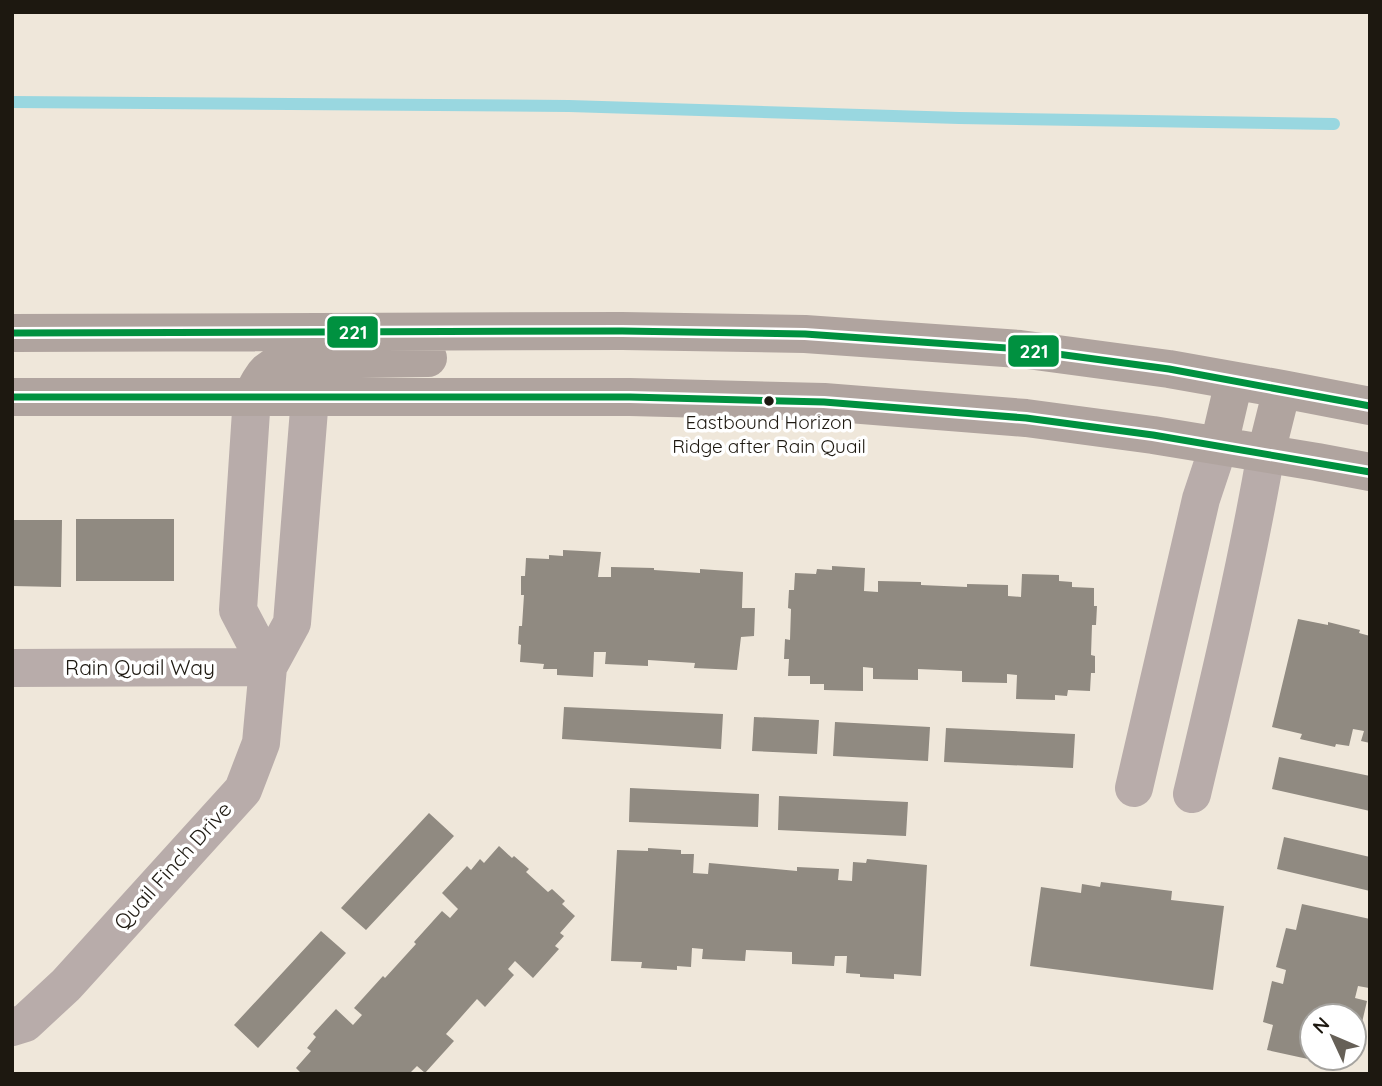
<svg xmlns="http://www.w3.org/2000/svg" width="1382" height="1086" font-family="Quicksand,sans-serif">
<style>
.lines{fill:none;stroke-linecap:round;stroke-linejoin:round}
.stream{stroke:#99d7e0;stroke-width:12}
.building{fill:#908a81}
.minor{stroke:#b8acaa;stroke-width:38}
.major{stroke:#b0a49f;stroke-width:38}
.bus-1-casing{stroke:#fff;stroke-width:12}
.bus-1{stroke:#009140;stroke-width:7}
.bus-dot{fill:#1d1810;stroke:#fff;stroke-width:2.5}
.labels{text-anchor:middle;stroke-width:7;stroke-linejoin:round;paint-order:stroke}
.bus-label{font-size:19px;fill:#1d1810;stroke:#fff}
.street-label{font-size:21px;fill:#1d1810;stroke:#fff}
.line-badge{stroke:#fff;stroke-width:2.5}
.badge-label{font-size:19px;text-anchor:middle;font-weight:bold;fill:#fff}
</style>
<rect width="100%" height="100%" fill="#efe7da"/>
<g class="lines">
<path class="stream" d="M 12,102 L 569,106 L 959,118 L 1334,124"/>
</g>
<path class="building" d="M 76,519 L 174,519 L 174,581 L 76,581 Z
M 12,520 L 62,520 L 61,587 L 12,586 Z
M 563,550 L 601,552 L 598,577 L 611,577 L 611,567 L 654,568 L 654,570 L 700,573 L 700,569 L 743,572 L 742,608 L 755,608 L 754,636 L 741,637 L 737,670 L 694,668 L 695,663 L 648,660 L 648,666 L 605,664 L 606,652 L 594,652 L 593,677 L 557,675 L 557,669 L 543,669 L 544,664 L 520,662 L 521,645 L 518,644 L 519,626 L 522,626 L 524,595 L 521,595 L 521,576 L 525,576 L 526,558 L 549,559 L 549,555 L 563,556 Z
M 832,566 L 865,568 L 864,591 L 878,592 L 878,581 L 921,582 L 921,585 L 967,587 L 967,584 L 1008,585 L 1008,596 L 1021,597 L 1022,574 L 1059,575 L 1059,581 L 1072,582 L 1072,587 L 1094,588 L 1094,606 L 1097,606 L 1096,625 L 1092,625 L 1091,655 L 1095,656 L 1095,673 L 1091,673 L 1090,691 L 1068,690 L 1067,696 L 1055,695 L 1055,700 L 1016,699 L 1017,675 L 1007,674 L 1007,683 L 962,682 L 962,671 L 918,669 L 918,680 L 873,679 L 873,668 L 863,667 L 863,691 L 824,690 L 824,684 L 810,684 L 810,676 L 788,676 L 789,659 L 784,659 L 785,639 L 790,640 L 791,609 L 788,608 L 789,590 L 794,590 L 795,573 L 816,574 L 817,569 L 832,570 Z
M 1298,619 L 1328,625 L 1328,622 L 1360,630 L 1359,633 L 1370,636 L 1368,655 L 1370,655 L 1370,743 L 1361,741 L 1364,731 L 1353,729 L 1349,746 L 1336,744 L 1335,747 L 1300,739 L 1302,734 L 1272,727 Z
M 564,707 L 723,714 L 721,749 L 562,739 Z
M 754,717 L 819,720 L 817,754 L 752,751 Z
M 835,722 L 930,727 L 928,761 L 833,756 Z
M 946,728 L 1075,734 L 1073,768 L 944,762 Z
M 1279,757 L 1370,776 L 1370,811 L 1272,789 Z
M 630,788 L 759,794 L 758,827 L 629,822 Z
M 779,796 L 908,802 L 906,836 L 778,830 Z
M 429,813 L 454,836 L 366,930 L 341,908 Z
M 1284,837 L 1370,857 L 1370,891 L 1277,869 Z
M 499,846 L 512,858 L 514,856 L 529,869 L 526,872 L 548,892 L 552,889 L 565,901 L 562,904 L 575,916 L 560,933 L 564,936 L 555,946 L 559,949 L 533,978 L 515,961 L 508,969 L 514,975 L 485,1007 L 477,999 L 446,1034 L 454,1041 L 425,1073 L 417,1066 L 409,1074 L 302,1074 L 296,1068 L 311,1051 L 307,1048 L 316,1037 L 313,1034 L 336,1009 L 353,1025 L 362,1015 L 354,1008 L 383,976 L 385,978 L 416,944 L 414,942 L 442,911 L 450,918 L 458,909 L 442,893 L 467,866 L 471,870 L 480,859 L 484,863 Z
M 648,848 L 681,850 L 681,854 L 694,854 L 693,873 L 708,874 L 709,863 L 797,871 L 797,867 L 839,869 L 838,880 L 852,881 L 853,862 L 866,863 L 867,859 L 927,865 L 921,976 L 894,974 L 894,979 L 860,977 L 860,974 L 846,973 L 847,956 L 835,956 L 834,966 L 792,964 L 792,952 L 746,950 L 745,961 L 702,959 L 703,949 L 692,948 L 691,967 L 677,966 L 677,970 L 641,968 L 642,962 L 611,961 L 617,850 L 648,851 Z
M 1101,882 L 1172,891 L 1171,900 L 1224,906 L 1213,990 L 1030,966 L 1041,887 L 1081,893 L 1082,884 L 1100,887 Z
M 1302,904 L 1370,919 L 1370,937 L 1368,945 L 1370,945 L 1370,985 L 1369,988 L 1358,986 L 1355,998 L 1367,1001 L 1357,1044 L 1354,1044 L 1354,1016 L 1312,1016 L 1312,1058 L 1342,1058 L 1340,1066 L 1267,1050 L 1273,1025 L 1263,1022 L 1272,981 L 1283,984 L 1286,970 L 1276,967 L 1286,928 L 1296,930 Z
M 321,931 L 346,953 L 258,1048 L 234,1025 Z"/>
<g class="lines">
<path class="minor" d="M 252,396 L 238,610 L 268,667
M 12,668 L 268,667
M 1134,788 L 1201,499 L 1219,445
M 1192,794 C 1219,681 1246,568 1266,453
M 12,1027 L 25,1023 L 66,985 L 243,790 L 261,743 L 268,667 L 292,623 L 310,397"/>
<path class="major" d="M 12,333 L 622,331 L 805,334 L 1020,349 L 1169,369 L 1282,389 L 1370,406
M 252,396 C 264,372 267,366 294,360 L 428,358
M 12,397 L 630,397 L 824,402 L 1026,418 L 1153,435 L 1317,462 L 1370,472
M 1219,445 L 1234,381
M 1266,453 L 1282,389"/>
<g class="bus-1-casing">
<path id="bus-1" d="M 12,333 L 622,331 L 805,334 L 1020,349 L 1169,369 L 1370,406
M 12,397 L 630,397 L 824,402 L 1026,418 L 1153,435 L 1370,472"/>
</g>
<use href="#bus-1" class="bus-1"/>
</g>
<circle class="bus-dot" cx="769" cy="401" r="6"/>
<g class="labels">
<g class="bus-label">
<text x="769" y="429">Eastbound Horizon<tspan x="769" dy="24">Ridge after Rain Quail</tspan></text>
</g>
<g class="street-label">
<text x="140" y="675">Rain Quail Way</text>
<text transform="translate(173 866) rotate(-48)" y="7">Quail Finch Drive</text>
</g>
</g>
<g class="line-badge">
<rect x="326" y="315" width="53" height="34" rx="7" fill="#009140"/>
<rect x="1007" y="334" width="53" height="34" rx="7" fill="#009140"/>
</g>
<g class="badge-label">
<text x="353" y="339">221</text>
<text x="1034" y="358">221</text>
</g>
<rect width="1382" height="1086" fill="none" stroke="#1d1810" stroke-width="28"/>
<g transform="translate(1333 1037) rotate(314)"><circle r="33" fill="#ffffff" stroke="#a5a39f" stroke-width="2"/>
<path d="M0-5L12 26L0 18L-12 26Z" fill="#666057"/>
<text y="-10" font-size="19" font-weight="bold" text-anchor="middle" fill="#1d1810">N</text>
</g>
</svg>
